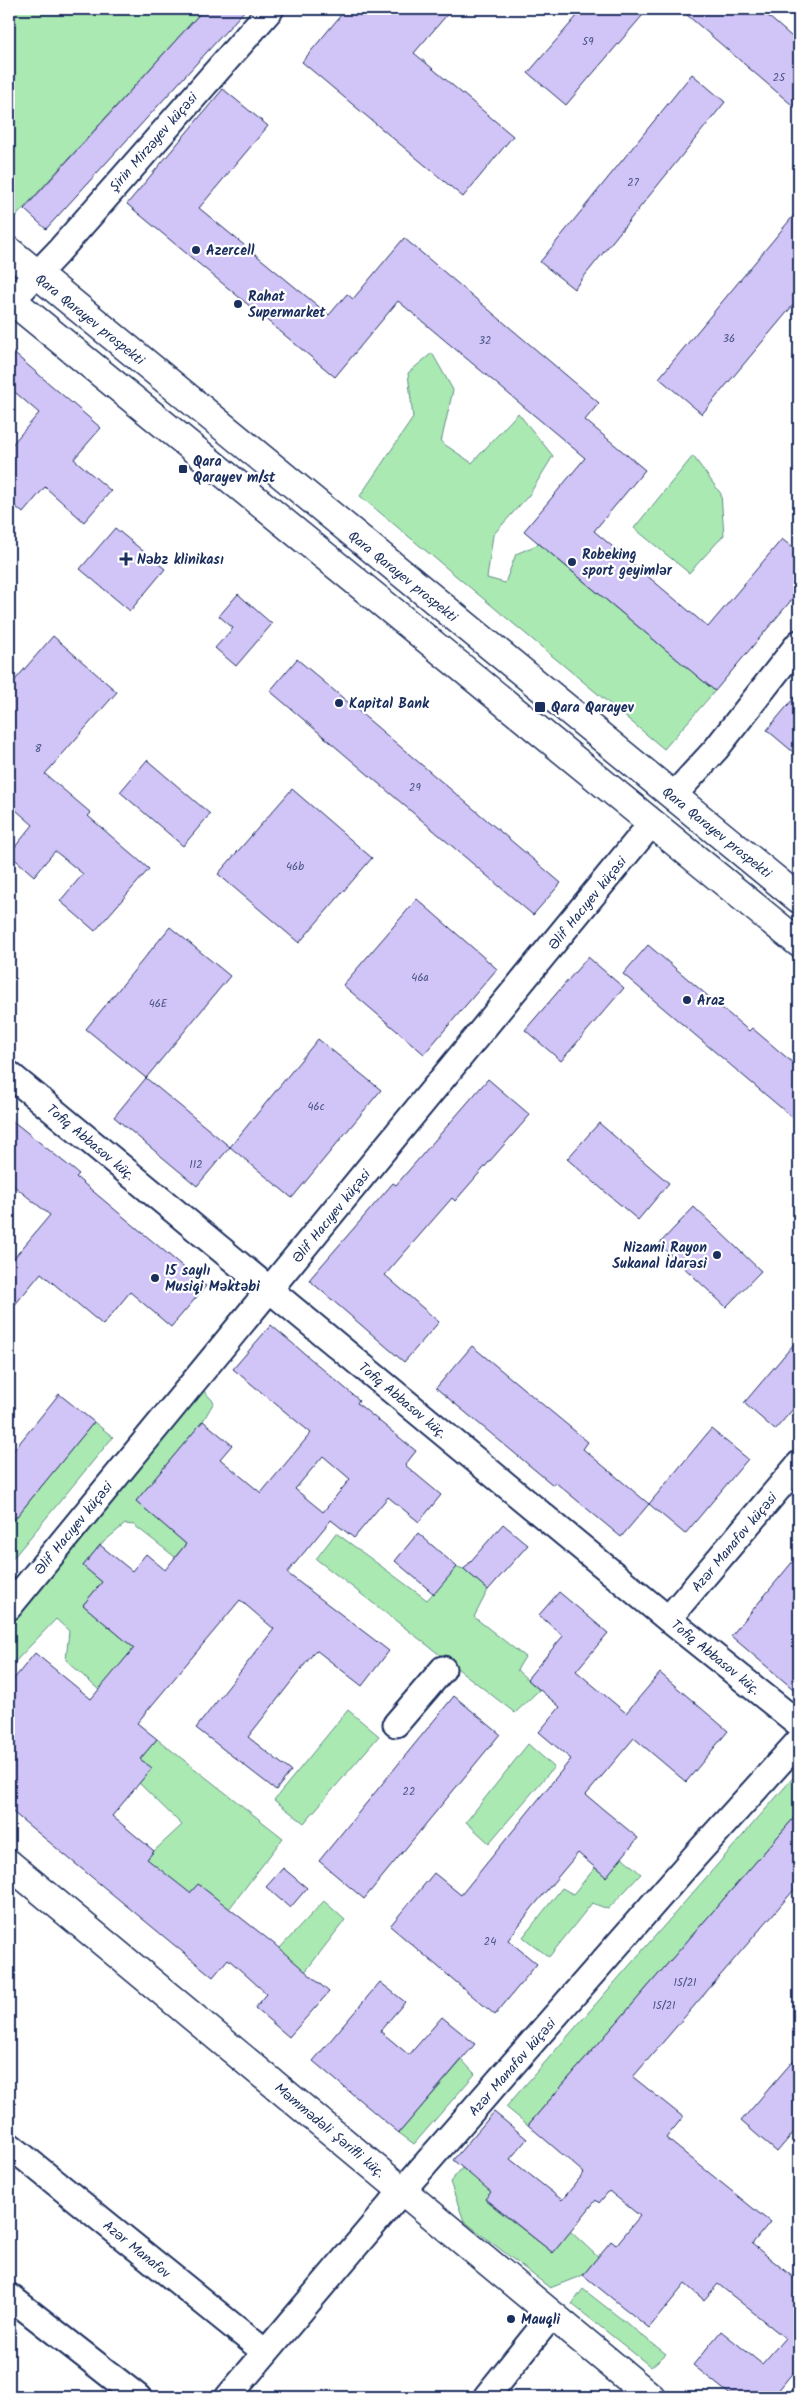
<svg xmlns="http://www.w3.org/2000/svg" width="808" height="2406" font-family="Kalam,sans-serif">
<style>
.green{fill:#aae9b2;stroke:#628c88}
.building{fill:#d1c4f6;stroke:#1b2f5e;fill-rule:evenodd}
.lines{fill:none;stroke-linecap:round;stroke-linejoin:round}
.street-casing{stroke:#1b2f5e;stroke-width:29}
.secondary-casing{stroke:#1b2f5e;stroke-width:31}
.primary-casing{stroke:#1b2f5e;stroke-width:31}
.street{stroke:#fff;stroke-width:25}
.secondary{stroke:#fff;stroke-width:28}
.primary{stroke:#fff;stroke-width:28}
.poi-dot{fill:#1b2f5e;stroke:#fff;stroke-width:2}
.labels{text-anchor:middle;stroke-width:4.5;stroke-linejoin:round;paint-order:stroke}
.number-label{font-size:11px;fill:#485484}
.street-label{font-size:14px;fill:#1b2f5e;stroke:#fff}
.poi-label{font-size:14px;font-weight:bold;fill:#1b2f5e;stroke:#fff;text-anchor:start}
</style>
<rect width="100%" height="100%" fill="#fff"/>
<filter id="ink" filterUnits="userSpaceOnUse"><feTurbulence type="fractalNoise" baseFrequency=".02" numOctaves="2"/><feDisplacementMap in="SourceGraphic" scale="10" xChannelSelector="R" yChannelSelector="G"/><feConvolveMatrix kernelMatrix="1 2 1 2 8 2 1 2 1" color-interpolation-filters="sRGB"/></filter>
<g filter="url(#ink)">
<path class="green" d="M 9,9 L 204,9 L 11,222 L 9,220 Z
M 432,353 L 453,390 L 441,442 L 472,463 L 518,413 L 553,456 L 529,495 L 493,535 L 487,578 L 505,583 L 516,554 L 539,544 L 715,691 L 664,749 L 360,496 L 413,418 L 408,373 Z
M 693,456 L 721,494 L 724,535 L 689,573 L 634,528 Z
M 200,1387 L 214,1402 L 203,1421 L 136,1501 L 186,1544 L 175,1557 L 134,1525 L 125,1524 L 100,1545 L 83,1566 L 102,1582 L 83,1605 L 134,1648 L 100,1691 L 66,1660 L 69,1631 L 56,1619 L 9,1668 L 9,1627 Z
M 94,1422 L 113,1437 L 9,1563 L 9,1526 Z
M 336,1533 L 427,1600 L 457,1567 L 464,1569 L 488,1590 L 474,1617 L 525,1657 L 517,1670 L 539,1690 L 515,1713 L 316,1559 Z
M 348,1710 L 379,1736 L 304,1823 L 274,1800 Z
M 157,1739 L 283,1838 L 229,1909 L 198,1884 L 190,1893 L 137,1871 L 154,1851 L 182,1825 L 139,1783 L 151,1768 L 140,1759 Z
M 528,1744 L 554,1767 L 489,1843 L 466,1822 Z
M 799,1771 L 799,1812 L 528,2125 L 506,2107 Z
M 622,1857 L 641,1874 L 608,1909 L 592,1903 L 549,1957 L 523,1937 L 562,1888 L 573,1894 L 595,1868 L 606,1876 Z
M 324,1901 L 345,1920 L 305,1972 L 279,1949 Z
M 462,2060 L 475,2074 L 414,2144 L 399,2133 Z
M 462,2168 L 493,2190 L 485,2200 L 553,2253 L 570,2231 L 598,2257 L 583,2275 L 550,2288 L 464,2221 L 450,2182 Z
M 583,2289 L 666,2354 L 651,2367 L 572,2304 Z"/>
<path class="building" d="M 204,9 L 246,9 L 46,229 L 24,209 Z
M 346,9 L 452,9 L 414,53 L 513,136 L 463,197 L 302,62 Z
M 583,9 L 648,9 L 566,105 L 528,73 Z
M 680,9 L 760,9 L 799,43 L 799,111 Z
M 692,74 L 725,102 L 574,289 L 540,262 Z
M 223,89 L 268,126 L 199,208 L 329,315 L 347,294 L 353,299 L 404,238 L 599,403 L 585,420 L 645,470 L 594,531 L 708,627 L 782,539 L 799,553 L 799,591 L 715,691 L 524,531 L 585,458 L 398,301 L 335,377 L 127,204 Z
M 799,209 L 799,298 L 702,414 L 659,378 Z
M 9,349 L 101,428 L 74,459 L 111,491 L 84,522 L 45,487 L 23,513 L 9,501 L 9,448 L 39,413 L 9,387 Z
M 115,528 L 165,569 L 130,611 L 80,569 Z
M 238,594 L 272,624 L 236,666 L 215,648 L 233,628 L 219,616 Z
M 53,636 L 117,692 L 45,774 L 91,813 L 88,816 L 149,869 L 95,931 L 60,901 L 83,874 L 55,851 L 34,876 L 9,854 L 33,825 L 9,804 L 9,687 Z
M 297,659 L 561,883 L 533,915 L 270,691 Z
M 799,692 L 799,757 L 767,730 Z
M 147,760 L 210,814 L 183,846 L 120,792 Z
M 292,789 L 372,858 L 299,943 L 218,874 Z
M 417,899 L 497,969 L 424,1054 L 343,985 Z
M 170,927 L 230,976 L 146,1078 L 86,1029 Z
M 648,945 L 749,1031 L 752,1028 L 799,1068 L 799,1123 L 623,974 Z
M 588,957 L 624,988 L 561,1061 L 525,1030 Z
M 318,1039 L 381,1090 L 292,1198 L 230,1147 Z
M 146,1078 L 230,1147 L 197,1186 L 114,1117 Z
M 488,1079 L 530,1115 L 455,1201 L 452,1198 L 385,1275 L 439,1322 L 404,1362 L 309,1280 L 393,1183 L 396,1185 Z
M 9,1118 L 79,1174 L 76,1177 L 206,1286 L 171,1327 L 130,1292 L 103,1325 L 41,1273 L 9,1312 L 9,1264 L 50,1215 L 9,1182 Z
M 599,1123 L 669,1183 L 638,1220 L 567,1159 Z
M 694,1207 L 761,1271 L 726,1307 L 659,1244 Z
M 271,1325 L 359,1400 L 357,1403 L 416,1451 L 405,1465 L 441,1495 L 419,1522 L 388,1497 L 354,1538 L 331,1520 L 287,1573 L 389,1651 L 362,1686 L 316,1650 L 248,1737 L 291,1771 L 276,1790 L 196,1728 L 274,1629 L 240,1600 L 137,1723 L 157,1739 L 140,1759 L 152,1768 L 112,1816 L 154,1851 L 147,1859 L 190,1893 L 198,1884 L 273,1943 L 329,1992 L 289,2037 L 255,2008 L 267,1994 L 228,1959 L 213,1977 L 9,1809 L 9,1685 L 35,1653 L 91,1699 L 134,1648 L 83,1605 L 102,1582 L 83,1566 L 100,1545 L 132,1571 L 146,1554 L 165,1570 L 186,1544 L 136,1501 L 203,1421 L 232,1445 L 220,1459 L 261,1493 L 311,1433 L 233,1369 ZM 323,1456 L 350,1479 L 323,1512 L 295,1489 Z
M 799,1338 L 799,1402 L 775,1430 L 744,1403 Z
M 472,1346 L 588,1442 L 583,1449 L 649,1504 L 621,1537 L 555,1482 L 553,1485 L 436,1388 Z
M 59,1394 L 94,1422 L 9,1526 L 9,1456 Z
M 711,1429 L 748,1459 L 685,1534 L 649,1504 Z
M 503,1524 L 528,1545 L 488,1590 L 464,1569 Z
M 418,1533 L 457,1567 L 434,1594 L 395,1561 Z
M 799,1554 L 799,1694 L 731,1636 Z
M 559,1592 L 608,1633 L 576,1671 L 626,1713 L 660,1673 L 728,1731 L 686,1782 L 634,1738 L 586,1795 L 638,1838 L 606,1877 L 578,1853 L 532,1908 L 508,1940 L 537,1964 L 495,2015 L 390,1926 L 434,1873 L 461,1895 L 571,1759 L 539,1732 L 560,1707 L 527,1679 L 563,1636 L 539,1615 Z
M 454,1696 L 500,1734 L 364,1899 L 319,1861 Z
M 799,1812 L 799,1884 L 633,2077 L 683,2117 L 666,2138 L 770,2222 L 752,2244 L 799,2282 L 799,2365 L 773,2397 L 733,2397 L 693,2365 L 721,2331 L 762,2364 L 785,2338 L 718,2284 L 704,2300 L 685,2284 L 649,2328 L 583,2275 L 611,2241 L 616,2245 L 640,2216 L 609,2191 L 599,2203 L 596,2200 L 553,2253 L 485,2199 L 491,2192 L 453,2160 L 494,2112 L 527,2139 L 510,2159 L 562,2200 L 584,2173 L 528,2125 Z
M 283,1868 L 307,1888 L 290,1908 L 266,1887 Z
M 380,1982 L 405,2002 L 380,2031 L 409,2055 L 442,2017 L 475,2044 L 399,2133 L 313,2061 Z
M 799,2054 L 799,2126 L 777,2152 L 741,2121 Z"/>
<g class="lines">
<g class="street-casing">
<path id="street" d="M 12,300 L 58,252 L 271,9
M 673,796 L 716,749 L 799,643
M 9,1074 L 668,1619 L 799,1724
M 9,1607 L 651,824
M 668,1619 L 799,1464
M 396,1724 L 443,1669
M 9,2145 L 265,2352
M 9,2296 L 138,2397
M 228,2397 L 402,2191 L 696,1855 L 799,1741
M 486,2397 L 552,2315"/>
</g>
<g class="secondary-casing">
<path id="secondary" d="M 9,1864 L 651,2397"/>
</g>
<g class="primary-casing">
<path id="primary" d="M 9,251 L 799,899
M 9,298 L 799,943"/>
</g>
<use href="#street" class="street"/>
<use href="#secondary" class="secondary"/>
<use href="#primary" class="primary"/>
</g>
</g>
<g class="poi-dot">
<circle cx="196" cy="250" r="5"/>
<circle cx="238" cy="304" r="5"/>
<rect x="178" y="464" width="10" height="10" rx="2.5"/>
<path d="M123.5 551.5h5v5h5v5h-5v5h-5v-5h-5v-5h5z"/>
<circle cx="572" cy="562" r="5"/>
<circle cx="339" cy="703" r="5"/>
<rect x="534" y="701" width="12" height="12" rx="2.5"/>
<circle cx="687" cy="1000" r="5"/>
<circle cx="717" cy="1255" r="5"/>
<circle cx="155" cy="1278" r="5"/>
<circle cx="511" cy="2319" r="5"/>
</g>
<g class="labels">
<g class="number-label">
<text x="588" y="45">59</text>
<text x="779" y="81">25</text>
<text x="633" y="186">27</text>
<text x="729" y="342">36</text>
<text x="485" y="344">32</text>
<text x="38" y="752">8</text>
<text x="415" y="791">29</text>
<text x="295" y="870">46b</text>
<text x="420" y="981">46a</text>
<text x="158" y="1007">46E</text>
<text x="316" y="1110">46c</text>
<text x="196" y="1168">112</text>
<text x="409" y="1795">22</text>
<text x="490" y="1945">24</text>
<text x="685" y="1986">15/21</text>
<text x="664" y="2009">15/21</text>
</g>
<g class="street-label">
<text transform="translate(153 142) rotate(-49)" y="5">Şirin Mirzəyev küçəsi</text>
<text transform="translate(90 319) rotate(39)" y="5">Qara Qarayev prospekti</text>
<text transform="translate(403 576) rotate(39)" y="5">Qara Qarayev prospekti</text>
<text transform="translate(717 832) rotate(39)" y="5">Qara Qarayev prospekti</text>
<text transform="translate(587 903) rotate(-51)" y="5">Əlif Hacıyev küçəsi</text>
<text transform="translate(91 1142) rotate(40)" y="5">Tofiq Abbasov küç.</text>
<text transform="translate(331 1216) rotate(-51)" y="5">Əlif Hacıyev küçəsi</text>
<text transform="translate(403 1400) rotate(40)" y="5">Tofiq Abbasov küç.</text>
<text transform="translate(73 1528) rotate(-51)" y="5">Əlif Hacıyev küçəsi</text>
<text transform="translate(734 1542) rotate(-50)" y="5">Azər Manafov küçəsi</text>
<text transform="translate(716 1657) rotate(39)" y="5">Tofiq Abbasov küç.</text>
<text transform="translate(512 2067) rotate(-49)" y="5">Azər Manafov küçəsi</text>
<text transform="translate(330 2130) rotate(40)" y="5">Məmmədəli Şərifli küç.</text>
<text transform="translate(137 2249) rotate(39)" y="5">Azər Manafov</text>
</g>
<g class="poi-label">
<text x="206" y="255">Azercell</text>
<text x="248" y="301">Rahat<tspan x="248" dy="16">Supermarket</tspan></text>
<text x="193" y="466">Qara<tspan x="193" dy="16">Qarayev m/st</tspan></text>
<text x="582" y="559">Robeking<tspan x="582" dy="16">sport geyimlər</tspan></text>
<text x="137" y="564">Nəbz klinikası</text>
<text x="349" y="708">Kapital Bank</text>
<text x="551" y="712">Qara Qarayev</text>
<text x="697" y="1005">Araz</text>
<text x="707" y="1252" text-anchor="end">Nizami Rayon<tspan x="707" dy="16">Sukanal İdarəsi</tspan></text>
<text x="165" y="1275">15 saylı<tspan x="165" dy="16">Musiqi Məktəbi</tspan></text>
<text x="521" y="2324">Mauqli</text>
</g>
</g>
<rect width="808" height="2406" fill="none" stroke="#fff" stroke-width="30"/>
<rect x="15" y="15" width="778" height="2376" fill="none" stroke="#1b2f5e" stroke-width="2" filter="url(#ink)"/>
</svg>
